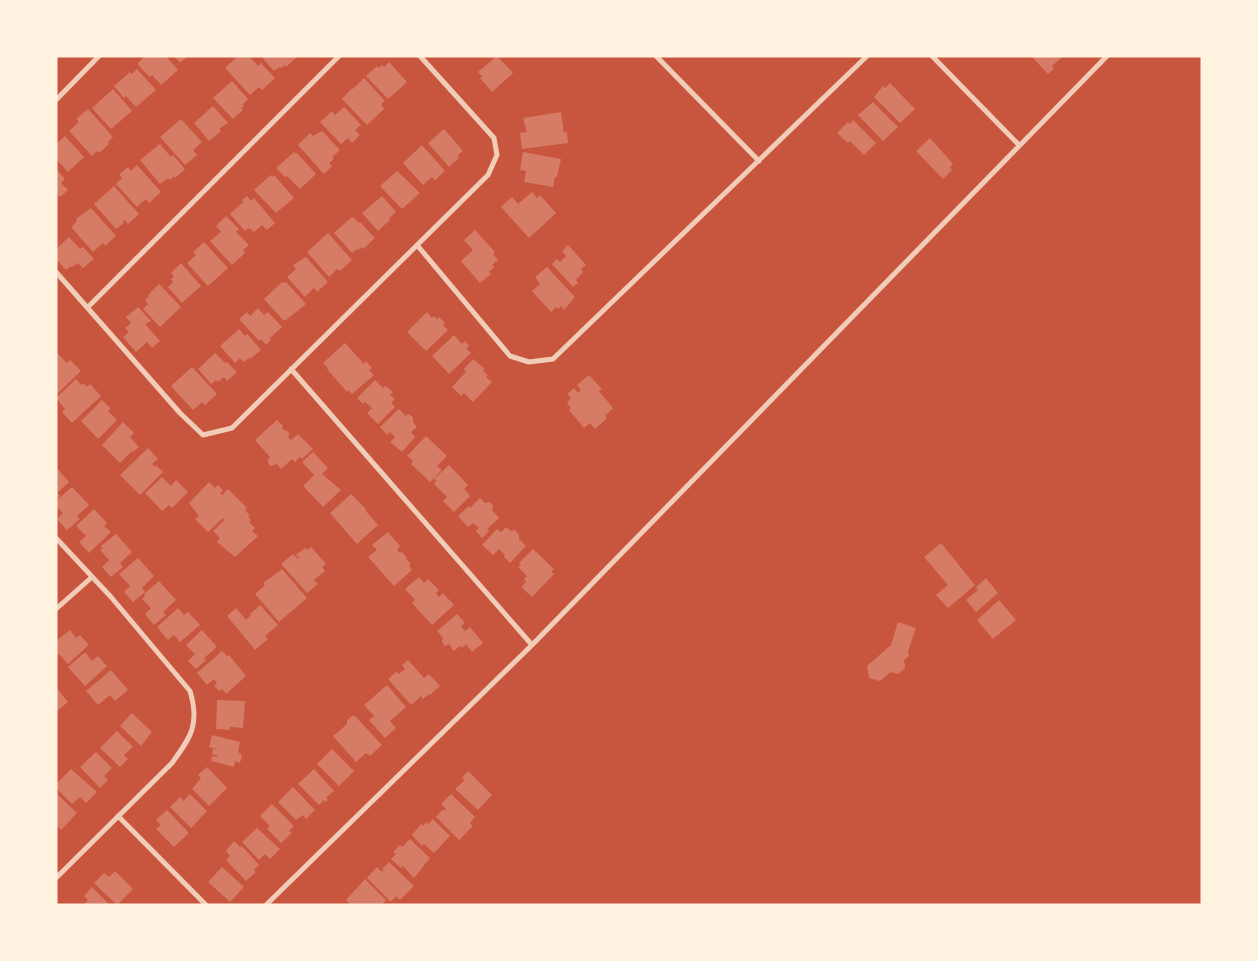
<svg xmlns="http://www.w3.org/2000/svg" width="1258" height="961" font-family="Quicksand,sans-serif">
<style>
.building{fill:#d67c66}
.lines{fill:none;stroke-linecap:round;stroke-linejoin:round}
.minor{stroke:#f1ccb7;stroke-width:5}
</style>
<rect width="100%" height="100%" fill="#c8553d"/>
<path class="building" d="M 145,56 L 166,56 L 178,70 L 161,85 L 152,75 L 150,77 L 139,66 L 138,63 Z
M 174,56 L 188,56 L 180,63 Z
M 238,56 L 241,58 L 244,56 L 249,56 L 258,66 L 261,63 L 275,78 L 262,90 L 259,87 L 250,95 L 225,68 Z
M 261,56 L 296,56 L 297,57 L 286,67 L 285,65 L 281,68 L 280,67 L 274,71 Z
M 497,56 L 513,73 L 492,92 L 480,78 L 482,76 L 478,72 Z
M 1031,56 L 1060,56 L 1061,58 L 1052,66 L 1054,69 L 1048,74 Z
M 389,62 L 407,82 L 388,99 L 366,76 L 377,66 L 379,68 L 382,65 L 384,67 Z
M 137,69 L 156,90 L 136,107 L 126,96 L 124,98 L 114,86 L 130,72 L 132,74 Z
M 364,78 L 385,101 L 381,104 L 384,109 L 367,125 L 342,99 L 352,88 L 353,89 Z
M 232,81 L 248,99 L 243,104 L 244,106 L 241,108 L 243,110 L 233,119 L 213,98 Z
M 890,83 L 915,109 L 900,123 L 874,97 L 883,86 L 885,88 Z
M 113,89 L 132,111 L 111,129 L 92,108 Z
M 873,102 L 898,127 L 883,141 L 858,115 Z
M 213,106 L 228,123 L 219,129 L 221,131 L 209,141 L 194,123 Z
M 344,107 L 361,125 L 355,130 L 360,135 L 352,143 L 348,138 L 341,144 L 320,122 L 332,111 L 335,115 Z
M 88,109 L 113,137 L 108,142 L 109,144 L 99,153 L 97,151 L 92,156 L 70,132 L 70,130 L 79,122 L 76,119 Z
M 561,112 L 564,133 L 567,132 L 568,143 L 522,149 L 520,133 L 527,132 L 523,118 Z
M 181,119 L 202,142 L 193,150 L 197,155 L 185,165 L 160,137 Z
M 853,120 L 876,143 L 864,155 L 850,141 L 848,143 L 837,133 L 848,122 L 850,124 Z
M 444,129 L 463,151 L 458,155 L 459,158 L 449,167 L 428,143 Z
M 322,131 L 340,150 L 332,157 L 334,159 L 329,163 L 332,166 L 324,174 L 298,145 L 310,133 L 313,136 Z
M 65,136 L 84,157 L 68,172 L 56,159 L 56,144 Z
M 930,138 L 953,164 L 950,167 L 952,170 L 943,179 L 916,151 Z
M 160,144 L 171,157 L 173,155 L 185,169 L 175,178 L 174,176 L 170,180 L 168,178 L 160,184 L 140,160 Z
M 422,145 L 445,171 L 435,180 L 432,177 L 423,185 L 403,163 Z
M 294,152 L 296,154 L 297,153 L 316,174 L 300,189 L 287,176 L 285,177 L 276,168 Z
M 523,152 L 561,159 L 557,177 L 555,177 L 553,187 L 524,182 L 526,171 L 520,170 Z
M 137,165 L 161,192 L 149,203 L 146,199 L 137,207 L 116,184 L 122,178 L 119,175 L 128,167 L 131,171 Z
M 56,169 L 65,179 L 61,183 L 68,190 L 60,197 L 56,193 Z
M 397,171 L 420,193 L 402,209 L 380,186 Z
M 271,175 L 273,177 L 274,175 L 294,198 L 276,213 L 254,190 Z
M 114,186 L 139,214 L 128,224 L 125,220 L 123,221 L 124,223 L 116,229 L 94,204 Z
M 532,192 L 537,198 L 540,195 L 556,213 L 529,238 L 501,207 L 512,197 L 518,204 Z
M 247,196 L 251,201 L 254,198 L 275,223 L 267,230 L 262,225 L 254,232 L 249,228 L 245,231 L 230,214 L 243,202 L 242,200 Z
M 382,196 L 396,212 L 389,218 L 390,220 L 378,231 L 362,213 Z
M 91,208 L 116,236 L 105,246 L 103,243 L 93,252 L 71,227 L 77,221 L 76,219 Z
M 226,216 L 239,229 L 236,232 L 249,245 L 243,250 L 245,253 L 232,265 L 210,241 L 221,232 L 216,226 Z
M 352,217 L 359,223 L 360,222 L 375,238 L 363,249 L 362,247 L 359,250 L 357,249 L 352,253 L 334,233 Z
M 475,230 L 495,252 L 493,254 L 498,260 L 492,265 L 494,267 L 489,272 L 491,274 L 480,283 L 461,261 L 473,250 L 464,240 Z
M 328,233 L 352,260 L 340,271 L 337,269 L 329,277 L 307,252 Z
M 69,237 L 80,249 L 83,247 L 94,259 L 83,268 L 78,263 L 72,267 L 71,266 L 66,270 L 56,259 L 56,249 Z
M 204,242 L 228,268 L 208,286 L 187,263 L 196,255 L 193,252 Z
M 568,245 L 586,265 L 581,269 L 583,272 L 576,280 L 578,283 L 573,287 L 552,264 L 557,259 L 560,262 L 566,256 L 562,251 Z
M 306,257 L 328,282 L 317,292 L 314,288 L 305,297 L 287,277 L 296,269 L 293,265 Z
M 181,263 L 201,286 L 182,303 L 168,287 L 173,282 L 171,279 L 174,277 L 171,273 Z
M 547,267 L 575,297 L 564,310 L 561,306 L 558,309 L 556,307 L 551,312 L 532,291 L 540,284 L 535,277 Z
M 282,282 L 284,283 L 286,282 L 306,304 L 286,320 L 283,320 L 264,299 Z
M 159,284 L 181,307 L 160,327 L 143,309 L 148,304 L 145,300 L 149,296 L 148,295 Z
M 138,307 L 151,321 L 145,324 L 160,341 L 152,348 L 147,342 L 136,352 L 123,337 L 129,332 L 125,328 L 131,323 L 126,317 Z
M 258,308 L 264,315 L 268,312 L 282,327 L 270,338 L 271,340 L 266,345 L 261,339 L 259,341 L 239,319 L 247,312 L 250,316 Z
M 427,312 L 432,318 L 434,316 L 437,319 L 439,317 L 445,323 L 443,325 L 448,330 L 426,351 L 407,332 Z
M 239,329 L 245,336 L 247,334 L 261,350 L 250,359 L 249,358 L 243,362 L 240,358 L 235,363 L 220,346 Z
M 454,335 L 462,344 L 465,341 L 469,346 L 466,348 L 471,353 L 449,374 L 432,356 Z
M 345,343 L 364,364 L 366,361 L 372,368 L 369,370 L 374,375 L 352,394 L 348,390 L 347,392 L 327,369 L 328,368 L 323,363 Z
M 56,352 L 67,363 L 70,360 L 81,371 L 56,395 Z
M 215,353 L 225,363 L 227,362 L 237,372 L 227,381 L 224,377 L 218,382 L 216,380 L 211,384 L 198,369 Z
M 473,359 L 485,369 L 483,371 L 488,375 L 486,377 L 492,382 L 473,402 L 464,393 L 461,396 L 452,387 L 466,372 L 464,369 Z
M 192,367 L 217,394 L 205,405 L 202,402 L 193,410 L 171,386 Z
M 589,375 L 602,389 L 599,391 L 613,408 L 605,416 L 607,418 L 595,429 L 590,423 L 584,428 L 569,410 L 571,408 L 567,403 L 571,398 L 567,394 L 574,388 L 578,393 L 581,390 L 577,385 Z
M 76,379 L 81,385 L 83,383 L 87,387 L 90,384 L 101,396 L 72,423 L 62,412 L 65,409 L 56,398 Z
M 375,380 L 383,388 L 386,386 L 393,392 L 390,395 L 395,399 L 391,403 L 395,407 L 378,424 L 367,413 L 372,408 L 365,402 L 363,404 L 357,398 Z
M 102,400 L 111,409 L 108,411 L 117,420 L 98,439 L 81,421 Z
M 399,409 L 406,416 L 408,414 L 413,417 L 413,422 L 417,427 L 411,432 L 415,437 L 402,452 L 390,442 L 395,437 L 390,432 L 387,435 L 380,427 Z
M 277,420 L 283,426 L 282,428 L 285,431 L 286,430 L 290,434 L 288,437 L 291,440 L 298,434 L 313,449 L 302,459 L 300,457 L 295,462 L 292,459 L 281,469 L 277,464 L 271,466 L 268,463 L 268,459 L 270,457 L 255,440 Z
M 123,422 L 134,433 L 130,437 L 139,447 L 133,452 L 132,451 L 120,463 L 102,445 Z
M 426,436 L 447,456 L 437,466 L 442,470 L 430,482 L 411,464 L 413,461 L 407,456 Z
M 148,448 L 158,459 L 152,464 L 155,467 L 156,465 L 163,472 L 140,495 L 120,475 Z
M 313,452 L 328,468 L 322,474 L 341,490 L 323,507 L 303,486 L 314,475 L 302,462 Z
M 449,465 L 468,485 L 464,489 L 470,496 L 454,512 L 443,501 L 447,497 L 434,484 L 436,481 L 434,479 Z
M 56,467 L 69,482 L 57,493 L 60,496 L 56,500 Z
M 162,477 L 171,486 L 176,480 L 188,492 L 172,508 L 169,505 L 162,511 L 145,493 Z
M 209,482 L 215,488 L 218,485 L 223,490 L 220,493 L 222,495 L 228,489 L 247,508 L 245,510 L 250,516 L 248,517 L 251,520 L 249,522 L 255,528 L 252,531 L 258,536 L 235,557 L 217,542 L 220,538 L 213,531 L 224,520 L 223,518 L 208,532 L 195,519 L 199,516 L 189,503 Z
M 72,487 L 89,505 L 77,516 L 80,519 L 67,530 L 57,519 L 63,513 L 56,506 L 56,501 Z
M 351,494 L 366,509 L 365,510 L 378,525 L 357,544 L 330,513 Z
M 480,498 L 485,503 L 490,502 L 493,505 L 492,510 L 499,518 L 487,529 L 489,531 L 482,538 L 476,531 L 479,528 L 478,526 L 477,527 L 473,523 L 468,527 L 458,516 L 469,506 L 470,508 Z
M 94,509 L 107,523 L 104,526 L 111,532 L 89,553 L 79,542 L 86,536 L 76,526 Z
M 506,527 L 511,531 L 515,530 L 519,535 L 519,539 L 526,546 L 510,563 L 504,557 L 505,555 L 499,549 L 493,555 L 482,545 L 497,529 L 501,532 Z
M 388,532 L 400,546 L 397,550 L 400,553 L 402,552 L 407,558 L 406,559 L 411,564 L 409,566 L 412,570 L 394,586 L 368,557 L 377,550 L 372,545 Z
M 116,534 L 132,552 L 120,563 L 123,567 L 111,577 L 102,567 L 109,560 L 100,550 L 103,548 L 101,546 Z
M 941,543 L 975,585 L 948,608 L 936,595 L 948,585 L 924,557 Z
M 311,547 L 326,564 L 322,567 L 325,571 L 314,580 L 318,584 L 307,593 L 281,564 L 293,554 L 298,559 L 299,558 L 296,555 L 305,548 L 307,550 Z
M 533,549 L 554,569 L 551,572 L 554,574 L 532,597 L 521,587 L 526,582 L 524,579 L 527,576 L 518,567 L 521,565 L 519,563 Z
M 138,558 L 154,576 L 142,588 L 145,592 L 133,602 L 124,592 L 130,586 L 119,574 Z
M 282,569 L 307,598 L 279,622 L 255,594 L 265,585 L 263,583 Z
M 419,577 L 424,583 L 428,579 L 439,590 L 436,593 L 439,597 L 443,593 L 454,605 L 432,625 L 412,603 L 415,600 L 405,589 Z
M 986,578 L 998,593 L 976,612 L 966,600 L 978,590 L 976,587 Z
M 159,581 L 176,600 L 163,612 L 166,615 L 154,625 L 145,614 L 151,608 L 142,599 L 145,596 L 144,594 Z
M 999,600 L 1016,620 L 993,639 L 977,620 Z
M 260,605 L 278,625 L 265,636 L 268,639 L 255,650 L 227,616 L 236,608 L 246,620 L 251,615 L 250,614 Z
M 178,608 L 184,615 L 188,612 L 200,625 L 180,642 L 174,635 L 168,640 L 157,627 Z
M 457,614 L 465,623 L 461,626 L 465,631 L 470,627 L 483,643 L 472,652 L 466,644 L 462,648 L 460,646 L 454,651 L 449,644 L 445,646 L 442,642 L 443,638 L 437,631 Z
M 898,622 L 916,628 L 908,651 L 909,656 L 904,660 L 905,668 L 898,674 L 891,672 L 880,681 L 869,678 L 867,666 L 891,645 Z
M 70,630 L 76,638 L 80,635 L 89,645 L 68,664 L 59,654 L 56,657 L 56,641 Z
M 202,630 L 217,647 L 204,658 L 206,660 L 196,669 L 188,661 L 195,654 L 186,645 Z
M 222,651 L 227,656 L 229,655 L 246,676 L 226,694 L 222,689 L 219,691 L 214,686 L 217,683 L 214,679 L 207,685 L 197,673 Z
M 84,653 L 86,653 L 92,661 L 98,656 L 107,666 L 85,686 L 68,667 Z
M 408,660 L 424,678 L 429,674 L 440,686 L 430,695 L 429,694 L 423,699 L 421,696 L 411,705 L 388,679 L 396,672 L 399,674 L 405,669 L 402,665 Z
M 111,670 L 128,690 L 115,701 L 110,695 L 98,705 L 86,691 Z
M 387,685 L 406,707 L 390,721 L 396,728 L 385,738 L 369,720 L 374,716 L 364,705 Z
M 56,687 L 68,702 L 56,712 Z
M 217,700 L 245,701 L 243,728 L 230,727 L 230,730 L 216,729 Z
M 132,713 L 152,732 L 141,746 L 120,726 Z
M 352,716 L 355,716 L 382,745 L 370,756 L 366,753 L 356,762 L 333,736 L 347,724 L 347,720 Z
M 117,731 L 133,747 L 124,755 L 128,759 L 120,767 L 100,748 Z
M 212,735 L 240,742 L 238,752 L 242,755 L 240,763 L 235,761 L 234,767 L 211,761 L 212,756 L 217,757 L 218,756 L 212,754 L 213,749 L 217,749 L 209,747 Z
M 332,749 L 354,771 L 339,786 L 317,764 Z
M 96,752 L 112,768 L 104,776 L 108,780 L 100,788 L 80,767 Z
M 207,767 L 227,788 L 209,806 L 192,789 L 201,778 L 198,775 Z
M 71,769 L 97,792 L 86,803 L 80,797 L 72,804 L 56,788 L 56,784 Z
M 314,769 L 334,791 L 326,798 L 328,800 L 325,802 L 324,800 L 319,805 L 298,784 Z
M 468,771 L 492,795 L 478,810 L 455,789 L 465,780 L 462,778 Z
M 293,787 L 315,810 L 306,819 L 303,815 L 296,820 L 278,802 Z
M 56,793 L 77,813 L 61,830 L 56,825 Z
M 190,794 L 207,811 L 191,828 L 170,807 L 180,797 L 183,801 Z
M 451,794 L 475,817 L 470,823 L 473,826 L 459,840 L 436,817 L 443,809 L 444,811 L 446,809 L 441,804 Z
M 272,804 L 294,826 L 289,831 L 292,833 L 281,843 L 267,829 L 270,826 L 260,816 Z
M 167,810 L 189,833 L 174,847 L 156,829 L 161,825 L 156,820 Z
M 433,819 L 450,836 L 434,853 L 424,844 L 422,846 L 412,835 L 421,824 L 423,826 L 426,822 L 428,824 Z
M 257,828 L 280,849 L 270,859 L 265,854 L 259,860 L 242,842 Z
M 410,839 L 430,858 L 414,878 L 403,866 L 401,868 L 391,859 L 396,854 L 393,852 L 400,845 L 402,847 Z
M 234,841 L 240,847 L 242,846 L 259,865 L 254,870 L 256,872 L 246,881 L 226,860 L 230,856 L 226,851 Z
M 389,862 L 414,886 L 400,900 L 396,896 L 391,902 L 367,878 L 377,867 L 382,872 L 384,870 L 382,869 Z
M 222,867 L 244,887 L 230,902 L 208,882 Z
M 115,871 L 133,889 L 117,905 L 94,883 L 104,873 L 109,877 Z
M 365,879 L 386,900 L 382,905 L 351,905 L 346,900 Z
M 92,887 L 110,905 L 83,905 L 88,900 L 84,896 Z"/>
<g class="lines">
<path class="minor" d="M 656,56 L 759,161
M 932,56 L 1019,145
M 56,100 L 99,56
M 417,245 L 510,356 L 529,362 L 553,359 L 867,56
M 56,272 L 180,413 L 203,435 L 232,428 L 488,175 L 497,155 L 494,138 L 420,56
M 88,307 L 339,56
M 291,369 L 532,645
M 56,538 L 111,597 L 190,691 C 200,724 191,737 172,763 L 56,878
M 56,609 L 92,577
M 118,816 L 206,905
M 266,905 L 532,645 L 1107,56"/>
</g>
<rect width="1258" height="961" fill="none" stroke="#fff3e0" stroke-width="115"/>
</svg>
